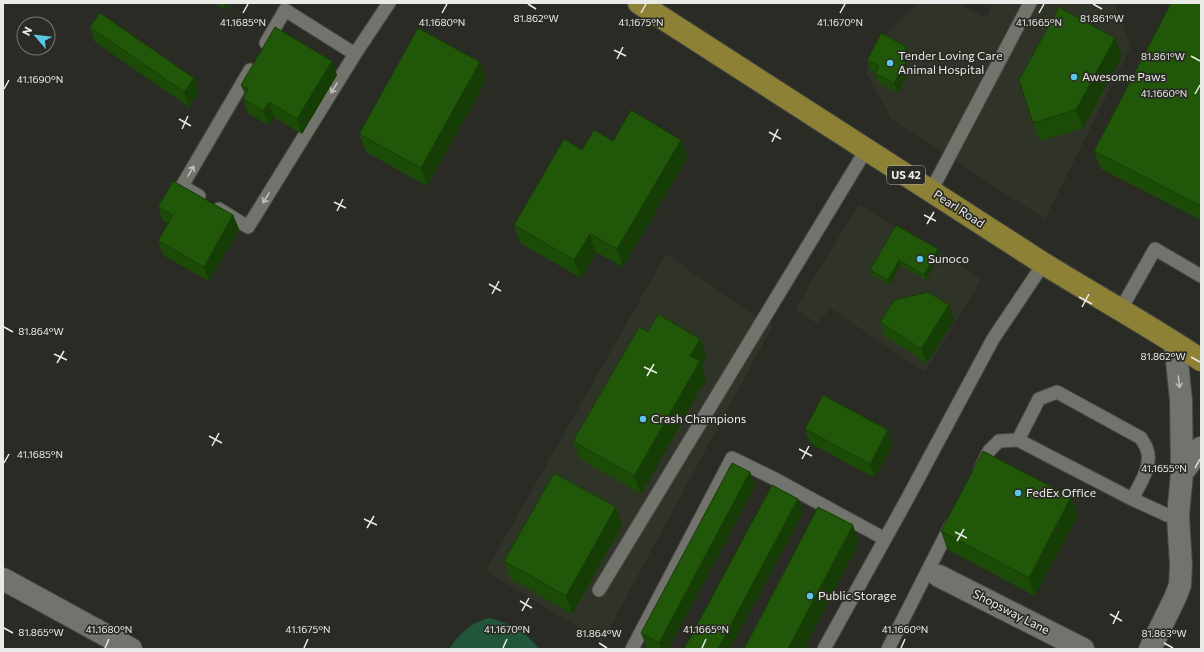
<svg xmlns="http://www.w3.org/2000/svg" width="1204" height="652" font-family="Commissioner,sans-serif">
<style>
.built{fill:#303327}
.water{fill:#21563c}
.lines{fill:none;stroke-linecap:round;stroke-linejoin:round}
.lane-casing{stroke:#464842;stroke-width:15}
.street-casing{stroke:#464842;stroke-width:24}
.primary-casing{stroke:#464842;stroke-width:24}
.lane{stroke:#72736c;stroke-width:13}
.street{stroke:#72736c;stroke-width:22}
.primary{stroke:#8d8135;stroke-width:22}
.wall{fill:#1c4b08}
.shaded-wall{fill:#163d06}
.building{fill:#205709;stroke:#163d06}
.oneway{stroke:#c0c1bc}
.ticks{fill:none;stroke:#eaebe7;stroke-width:1.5}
.poi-dot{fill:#5bc7e7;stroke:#2a2b25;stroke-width:1.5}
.labels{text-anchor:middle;stroke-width:3.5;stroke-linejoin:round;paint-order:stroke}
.shield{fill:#2a2b25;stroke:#b0b1ad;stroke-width:1}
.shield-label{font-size:11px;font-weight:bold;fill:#eaebe7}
.poi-label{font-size:12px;fill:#eaebe7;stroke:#2a2b25;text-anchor:start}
.street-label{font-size:12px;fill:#eaebe7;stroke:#2a2b25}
.ticks-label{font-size:10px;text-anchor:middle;fill:#eaebe7;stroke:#2a2b25;stroke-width:3.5;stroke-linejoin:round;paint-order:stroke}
</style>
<rect width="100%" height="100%" fill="#2a2b25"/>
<path class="built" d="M 918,3 L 956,3 L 986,18 L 993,3 L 1115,3 L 1131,47 L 1045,219 L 892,120 L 866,72 L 885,36 Z
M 859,204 L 898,228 L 943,253 L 981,280 L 925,372 L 830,308 L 818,324 L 795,309 Z
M 666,254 L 754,315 L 773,325 L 602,642 L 486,571 Z"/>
<path class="water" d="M 489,618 C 513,625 523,629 539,649 L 449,649 C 460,633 470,623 489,618 Z"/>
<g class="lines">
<g class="lane-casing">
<path id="lane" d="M 266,43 L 285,10 L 355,54
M 931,191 L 1030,3
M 199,196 L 182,186 L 250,70
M 219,209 L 248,227 L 355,54 L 389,3
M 1121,309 L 1155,249 L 1201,276
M 1018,440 L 1039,399 L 1057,392 L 1141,438 C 1142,441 1145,444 1146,447 C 1154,464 1140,484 1132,499
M 980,470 L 989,451 L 999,441 L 1018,440 L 1132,499 L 1167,515 L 1178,516
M 939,576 L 928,570 L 951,525
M 599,590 L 866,150
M 632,649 L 732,458 L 773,478 L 885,539
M 824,649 L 905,503 L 993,339 L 1044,263
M 888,649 L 928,570"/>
</g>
<g class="street-casing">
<path id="street" d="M 1182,473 L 1201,448
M 939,576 L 1083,649
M 3,579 L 131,649
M 1150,649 L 1175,598 L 1180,585 L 1181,565 L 1178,516 L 1182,473 L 1181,400 L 1175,343"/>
</g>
<g class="primary-casing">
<path id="primary" d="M 639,3 C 773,90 907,176 1041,262 C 1094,295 1149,325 1201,360"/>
</g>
<use href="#lane" class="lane"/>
<use href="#street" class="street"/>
<use href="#primary" class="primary"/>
</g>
<path class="wall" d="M 215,3 L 231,3 L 226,10 Z
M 1201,3 L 1201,220 L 1101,169 L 1094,151 Z
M 90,27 L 199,92 L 189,107 L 95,42 Z
M 907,47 L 910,57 L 906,64 L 909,72 L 898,93 L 879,83 L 875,73 L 875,72 L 870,70 L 867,60 Z
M 1122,56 L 1083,128 L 1040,141 L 1033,123 Z
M 332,61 L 337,75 L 302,134 L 274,117 L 268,125 L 248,113 L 243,99 L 245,95 L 241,85 Z
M 480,62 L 486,80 L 427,186 L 366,152 L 359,134 Z
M 681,140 L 687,158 L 623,267 L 596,252 L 581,278 L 520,243 L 514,225 L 582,150 L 613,141 Z
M 158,207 L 233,215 L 239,229 L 209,281 L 163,255 L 158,241 L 168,223 L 163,221 Z
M 896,225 L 940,254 L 926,280 L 900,265 L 890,285 L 872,275 L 870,270 Z
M 954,320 L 927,363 L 885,336 L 880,322 Z
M 648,332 L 707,357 L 702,366 L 706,379 L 641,494 L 580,459 L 573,441 Z
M 805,429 L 893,444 L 875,478 L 810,443 Z
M 750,472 L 755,486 L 668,649 L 649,649 L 647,648 L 641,633 Z
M 1071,497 L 1078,515 L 1035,596 L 947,549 L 941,531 Z
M 622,525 L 572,614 L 511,579 L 504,561 Z"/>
<path class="shaded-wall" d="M 223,3 L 231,3 L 226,10 Z
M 1115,38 L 1122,56 L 1083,128 L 1076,110 Z
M 907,47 L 910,57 L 906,64 L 909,72 L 898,93 L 894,83 L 900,59 Z
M 332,61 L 337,75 L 302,134 L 297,119 Z
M 480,62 L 486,80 L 427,186 L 421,168 Z
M 194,78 L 199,92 L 189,107 L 184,92 Z
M 269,102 L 274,117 L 268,125 L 263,111 Z
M 681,140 L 687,158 L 623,267 L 617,249 Z
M 233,215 L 239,229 L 209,281 L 204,267 Z
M 590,234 L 596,252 L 581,278 L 574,260 Z
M 938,249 L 940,254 L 926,280 L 924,275 Z
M 899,260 L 900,265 L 890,285 L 888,280 Z
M 949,305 L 954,320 L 927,363 L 921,349 Z
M 700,339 L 707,357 L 702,366 L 706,379 L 641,494 L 634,476 L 690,356 Z
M 888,430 L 893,444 L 875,478 L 870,464 Z
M 750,472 L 755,486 L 668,649 L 661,649 L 659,643 Z
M 1071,497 L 1078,515 L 1035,596 L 1029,578 Z
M 798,499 L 803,513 L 730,649 L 718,649 Z
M 616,507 L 622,525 L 572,614 L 566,596 Z
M 853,525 L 859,543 L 804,649 L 788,649 Z"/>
<path class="building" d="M 1171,3 L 1201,3 L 1201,206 L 1094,151 Z
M 1059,7 L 1115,38 L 1076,110 L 1033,123 L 1019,80 Z
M 100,13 L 194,78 L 184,92 L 90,27 Z
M 275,27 L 332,61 L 297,119 L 269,102 L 263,111 L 243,99 L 248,89 L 241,85 Z
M 418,28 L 480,62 L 421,168 L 359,134 Z
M 881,33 L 907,47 L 900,59 L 906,62 L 894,83 L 875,73 L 879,66 L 867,60 Z
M 631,110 L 681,140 L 617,249 L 590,234 L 574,260 L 514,225 L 564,139 L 582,150 L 594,130 L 613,141 Z
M 173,181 L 233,215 L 204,267 L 158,241 L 173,215 L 158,207 Z
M 896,225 L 938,249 L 924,275 L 899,260 L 888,280 L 870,270 Z
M 928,292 L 949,305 L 921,349 L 880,322 L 894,300 Z
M 658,314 L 700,339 L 690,356 L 700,361 L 634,476 L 573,441 L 639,327 L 648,332 Z
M 823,395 L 888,430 L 870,464 L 805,429 Z
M 983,451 L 1071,497 L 1029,578 L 941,531 Z
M 732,463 L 750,472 L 659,643 L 641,633 Z
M 554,473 L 616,507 L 566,596 L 504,561 Z
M 772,485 L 798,499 L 718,649 L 684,649 Z
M 818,507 L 853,525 L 788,649 L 744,649 Z"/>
<defs><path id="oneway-shaft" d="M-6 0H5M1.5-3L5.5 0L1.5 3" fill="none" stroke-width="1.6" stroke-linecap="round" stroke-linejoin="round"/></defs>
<g class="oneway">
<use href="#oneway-shaft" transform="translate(334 88) rotate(122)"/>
<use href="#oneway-shaft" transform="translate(191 171) rotate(-60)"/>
<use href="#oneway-shaft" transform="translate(266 198) rotate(122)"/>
<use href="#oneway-shaft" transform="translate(1179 382) rotate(84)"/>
</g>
<path class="ticks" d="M 528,4 L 536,9M 1093,4 L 1102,9M 243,13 L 248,4M 442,13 L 447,4M 641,13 L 646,4M 840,13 L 845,4M 1039,13 L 1044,4M 614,50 L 626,56M 1191,56 L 1200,61M 617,59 L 623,47M 4,89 L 9,80M 1195,94 L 1200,85M 179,119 L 191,126M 182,129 L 188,116M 769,132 L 781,139M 772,142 L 778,129M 334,202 L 346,208M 337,211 L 343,199M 924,215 L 936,221M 927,224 L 934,212M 489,284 L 501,291M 492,294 L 499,281M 1079,297 L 1092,304M 1082,307 L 1089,294M 4,327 L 13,332M 54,354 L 67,360M 1191,357 L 1200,362M 57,363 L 64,351M 644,367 L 657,373M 647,376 L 654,364M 209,436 L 222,443M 212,446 L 219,433M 799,449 L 812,456M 802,459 L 809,446M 4,463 L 9,454M 1195,468 L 1200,459M 364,519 L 377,525M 367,528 L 374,516M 955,532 L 967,538M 957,541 L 964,529M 520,601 L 532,608M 522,611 L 529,598M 1110,614 L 1122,621M 1113,624 L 1119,611M 4,628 L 13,633M 599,643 L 607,648M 1164,643 L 1173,648M 105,648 L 109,639M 304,648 L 308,639M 503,648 L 507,639M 702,648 L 706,639M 901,648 L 905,639"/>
<g class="poi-dot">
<circle cx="890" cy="63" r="4"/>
<circle cx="1074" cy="77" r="4"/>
<circle cx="920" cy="259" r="4"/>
<circle cx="643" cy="419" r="4"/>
<circle cx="1018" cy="493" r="4"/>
<circle cx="810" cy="596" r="4"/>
</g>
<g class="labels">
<rect class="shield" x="887" y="166" width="38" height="18" rx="3"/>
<g class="shield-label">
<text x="906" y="179">US 42</text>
</g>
<g class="poi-label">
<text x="898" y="60">Tender Loving Care<tspan x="898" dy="14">Animal Hospital</tspan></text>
<text x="1082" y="81">Awesome Paws</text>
<text x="928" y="263">Sunoco</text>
<text x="651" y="423">Crash Champions</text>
<text x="1026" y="497">FedEx Office</text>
<text x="818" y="600">Public Storage</text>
</g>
<g class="street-label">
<text transform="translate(959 209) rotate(33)" y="4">Pearl Road</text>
<text transform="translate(1011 612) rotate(27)" y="4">Shopsway Lane</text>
</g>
</g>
<g class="ticks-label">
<text x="1102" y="22">81.861°W</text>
<text x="536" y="22">81.862°W</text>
<text x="243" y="26">41.1685°N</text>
<text x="442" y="26">41.1680°N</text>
<text x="641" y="26">41.1675°N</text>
<text x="840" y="26">41.1670°N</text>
<text x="1039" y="26">41.1665°N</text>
<text x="1163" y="60">81.861°W</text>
<text x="40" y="83">41.1690°N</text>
<text x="1164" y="97">41.1660°N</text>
<text x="41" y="335">81.864°W</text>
<text x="1163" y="360">81.862°W</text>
<text x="40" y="458">41.1685°N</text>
<text x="1164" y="472">41.1655°N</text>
<text x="109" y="633">41.1680°N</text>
<text x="308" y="633">41.1675°N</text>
<text x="507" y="633">41.1670°N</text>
<text x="706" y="633">41.1665°N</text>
<text x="905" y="633">41.1660°N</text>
<text x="41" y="636">81.865°W</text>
<text x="599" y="637">81.864°W</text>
<text x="1164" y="637">81.863°W</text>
</g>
<rect width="1204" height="652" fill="none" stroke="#eaebe7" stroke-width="8"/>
<g transform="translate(36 36) rotate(298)"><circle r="19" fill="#2a2b25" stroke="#777873"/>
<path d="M0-3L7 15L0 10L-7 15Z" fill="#5bc7e7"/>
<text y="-6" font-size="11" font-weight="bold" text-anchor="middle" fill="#eaebe7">N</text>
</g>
</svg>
